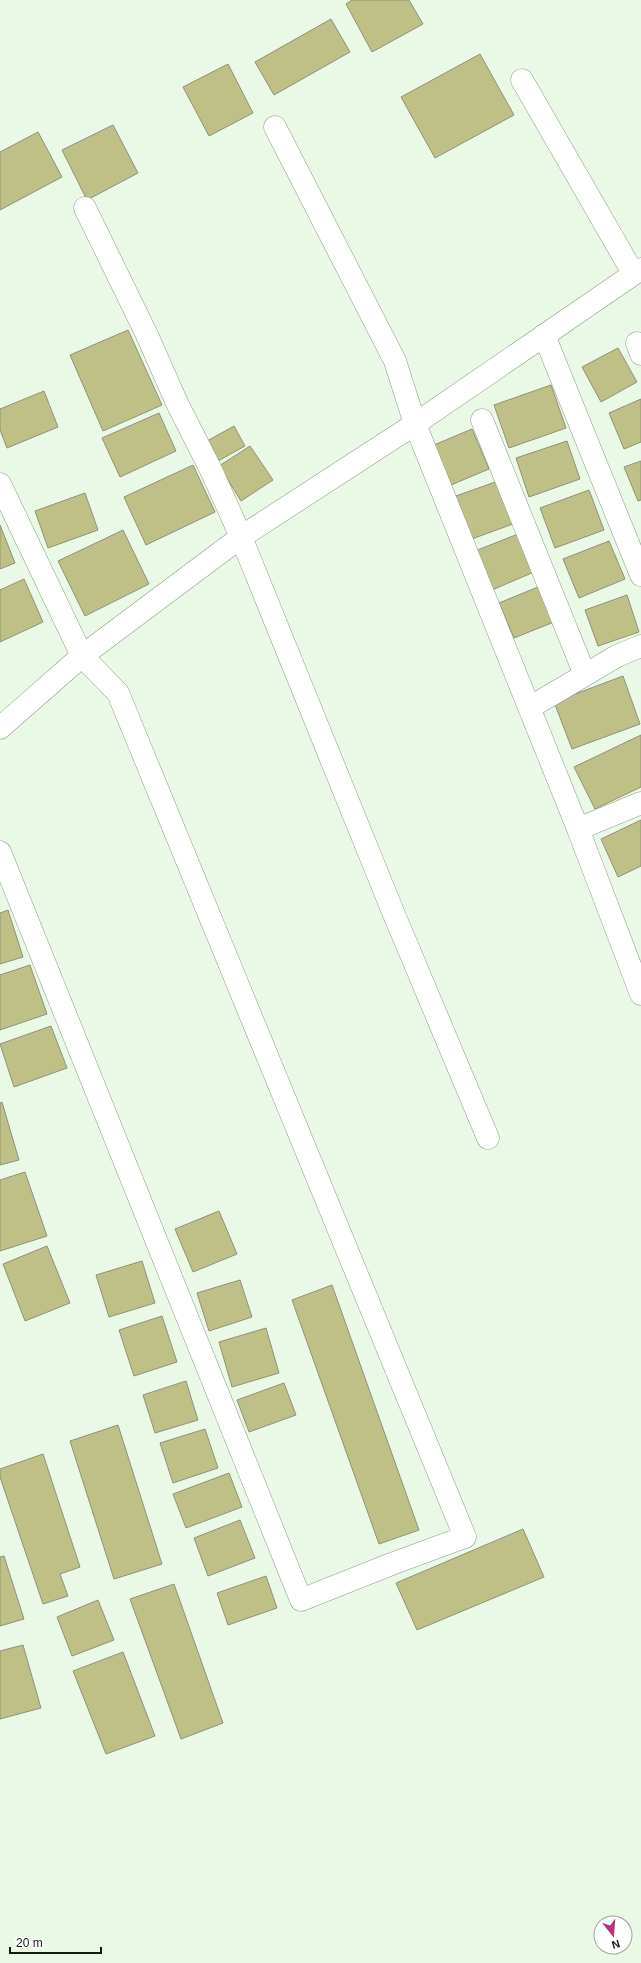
<svg xmlns="http://www.w3.org/2000/svg" width="641" height="1963" font-family="Arial,sans-serif">
<style>
.building{fill:#bfc086;stroke:#8f907a}
.lines{fill:none;stroke-linecap:round;stroke-linejoin:round}
.minor-casing{stroke:#8d9b88;stroke-width:23}
.minor{stroke:#fff;stroke-width:22}
</style>
<rect width="100%" height="100%" fill="#eaf9e5"/>
<path class="building" d="M 352,0 L 409,0 L 423,24 L 372,52 L 346,4 Z
M 331,19 L 350,52 L 274,95 L 255,62 Z
M 480,54 L 514,115 L 435,158 L 401,97 Z
M 228,64 L 253,113 L 209,136 L 183,87 Z
M 113,125 L 138,173 L 87,200 L 62,150 Z
M 38,132 L 62,177 L 0,210 L 0,152 Z
M 128,330 L 162,405 L 103,431 L 70,355 Z
M 618,348 L 637,382 L 601,402 L 582,367 Z
M 551,385 L 566,428 L 509,448 L 494,405 Z
M 44,391 L 58,427 L 7,448 L 0,430 L 0,409 Z
M 641,399 L 641,442 L 624,449 L 609,413 Z
M 159,413 L 176,451 L 120,477 L 102,438 Z
M 234,426 L 245,446 L 218,461 L 207,441 Z
M 472,429 L 489,469 L 451,485 L 434,445 Z
M 567,441 L 580,479 L 529,497 L 516,458 Z
M 250,446 L 273,480 L 241,501 L 219,466 Z
M 641,461 L 641,500 L 638,501 L 624,467 Z
M 193,465 L 215,512 L 146,545 L 124,497 Z
M 498,481 L 513,524 L 469,540 L 453,497 Z
M 589,490 L 604,530 L 555,548 L 540,508 Z
M 85,493 L 98,530 L 48,548 L 35,511 Z
M 0,525 L 15,563 L 0,569 Z
M 123,530 L 149,584 L 85,616 L 58,561 Z
M 518,534 L 534,572 L 492,590 L 475,551 Z
M 609,541 L 625,579 L 579,598 L 563,559 Z
M 24,579 L 43,622 L 0,642 L 0,590 Z
M 538,587 L 554,622 L 514,638 L 499,603 Z
M 627,595 L 639,632 L 598,646 L 585,610 Z
M 623,676 L 640,724 L 572,749 L 554,702 Z
M 641,735 L 641,787 L 595,809 L 574,767 Z
M 641,820 L 641,866 L 618,877 L 601,839 Z
M 8,910 L 23,957 L 0,964 L 0,913 Z
M 30,965 L 47,1014 L 0,1030 L 0,975 Z
M 51,1026 L 67,1068 L 14,1087 L 0,1044 Z
M 2,1102 L 19,1160 L 0,1165 L 0,1103 Z
M 25,1172 L 47,1236 L 0,1251 L 0,1180 Z
M 219,1211 L 237,1254 L 193,1272 L 175,1229 Z
M 47,1246 L 70,1303 L 25,1321 L 3,1264 Z
M 142,1261 L 155,1303 L 109,1317 L 96,1275 Z
M 240,1280 L 252,1317 L 209,1331 L 197,1293 Z
M 332,1285 L 419,1530 L 379,1544 L 292,1300 Z
M 162,1316 L 177,1362 L 134,1376 L 119,1330 Z
M 266,1328 L 279,1373 L 232,1387 L 219,1342 Z
M 186,1381 L 198,1420 L 155,1433 L 143,1395 Z
M 284,1383 L 296,1415 L 249,1432 L 237,1400 Z
M 118,1425 L 162,1564 L 114,1579 L 70,1441 Z
M 205,1429 L 218,1468 L 173,1483 L 160,1443 Z
M 43,1454 L 80,1567 L 60,1574 L 68,1596 L 43,1604 L 0,1477 L 0,1469 Z
M 229,1473 L 242,1507 L 186,1528 L 173,1494 Z
M 240,1520 L 255,1558 L 208,1576 L 194,1538 Z
M 523,1529 L 544,1577 L 417,1630 L 396,1583 Z
M 4,1556 L 24,1619 L 0,1626 L 0,1557 Z
M 266,1576 L 277,1608 L 228,1625 L 217,1593 Z
M 174,1584 L 223,1723 L 181,1739 L 130,1599 Z
M 98,1600 L 114,1640 L 72,1656 L 57,1617 Z
M 23,1645 L 41,1708 L 0,1719 L 0,1651 Z
M 123,1652 L 155,1736 L 106,1754 L 73,1671 Z"/>
<g class="lines">
<g class="minor-casing">
<path id="minor" d="M 522,80 L 633,273
M 275,127 L 395,361 L 415,424 L 578,829 L 641,803
M 85,208 L 147,335 L 177,403 L 212,472 L 241,537 L 391,907 L 488,1138
M 544,335 L 641,575
M 637,343 L 641,354
M 482,420 L 585,675
M 0,484 L 82,656 L 118,693 L 465,1537 L 394,1563 L 301,1600 L 0,852
M 529,708 L 617,656 L 641,646
M 0,728 L 82,656 L 241,537 L 415,424 L 641,269
M 578,829 L 641,994"/>
</g>
<use href="#minor" class="minor"/>
</g>
<g transform="translate(613 1935) rotate(163)"><circle r="19" fill="#ffffff" stroke="#a1a3a0"/>
<path d="M0-3L7 15L0 10L-7 15Z" fill="#b6347e"/>
<text y="-6" font-size="11" font-weight="bold" text-anchor="middle" fill="#141912">N</text>
</g>
<path d="M10 1947v6h91v-6" fill="none" stroke="#141912" stroke-width="2"/>
<text x="16" y="1947" font-size="12" fill="#141912" stroke="#ffffff" stroke-width="3" paint-order="stroke">20 m</text>
</svg>
